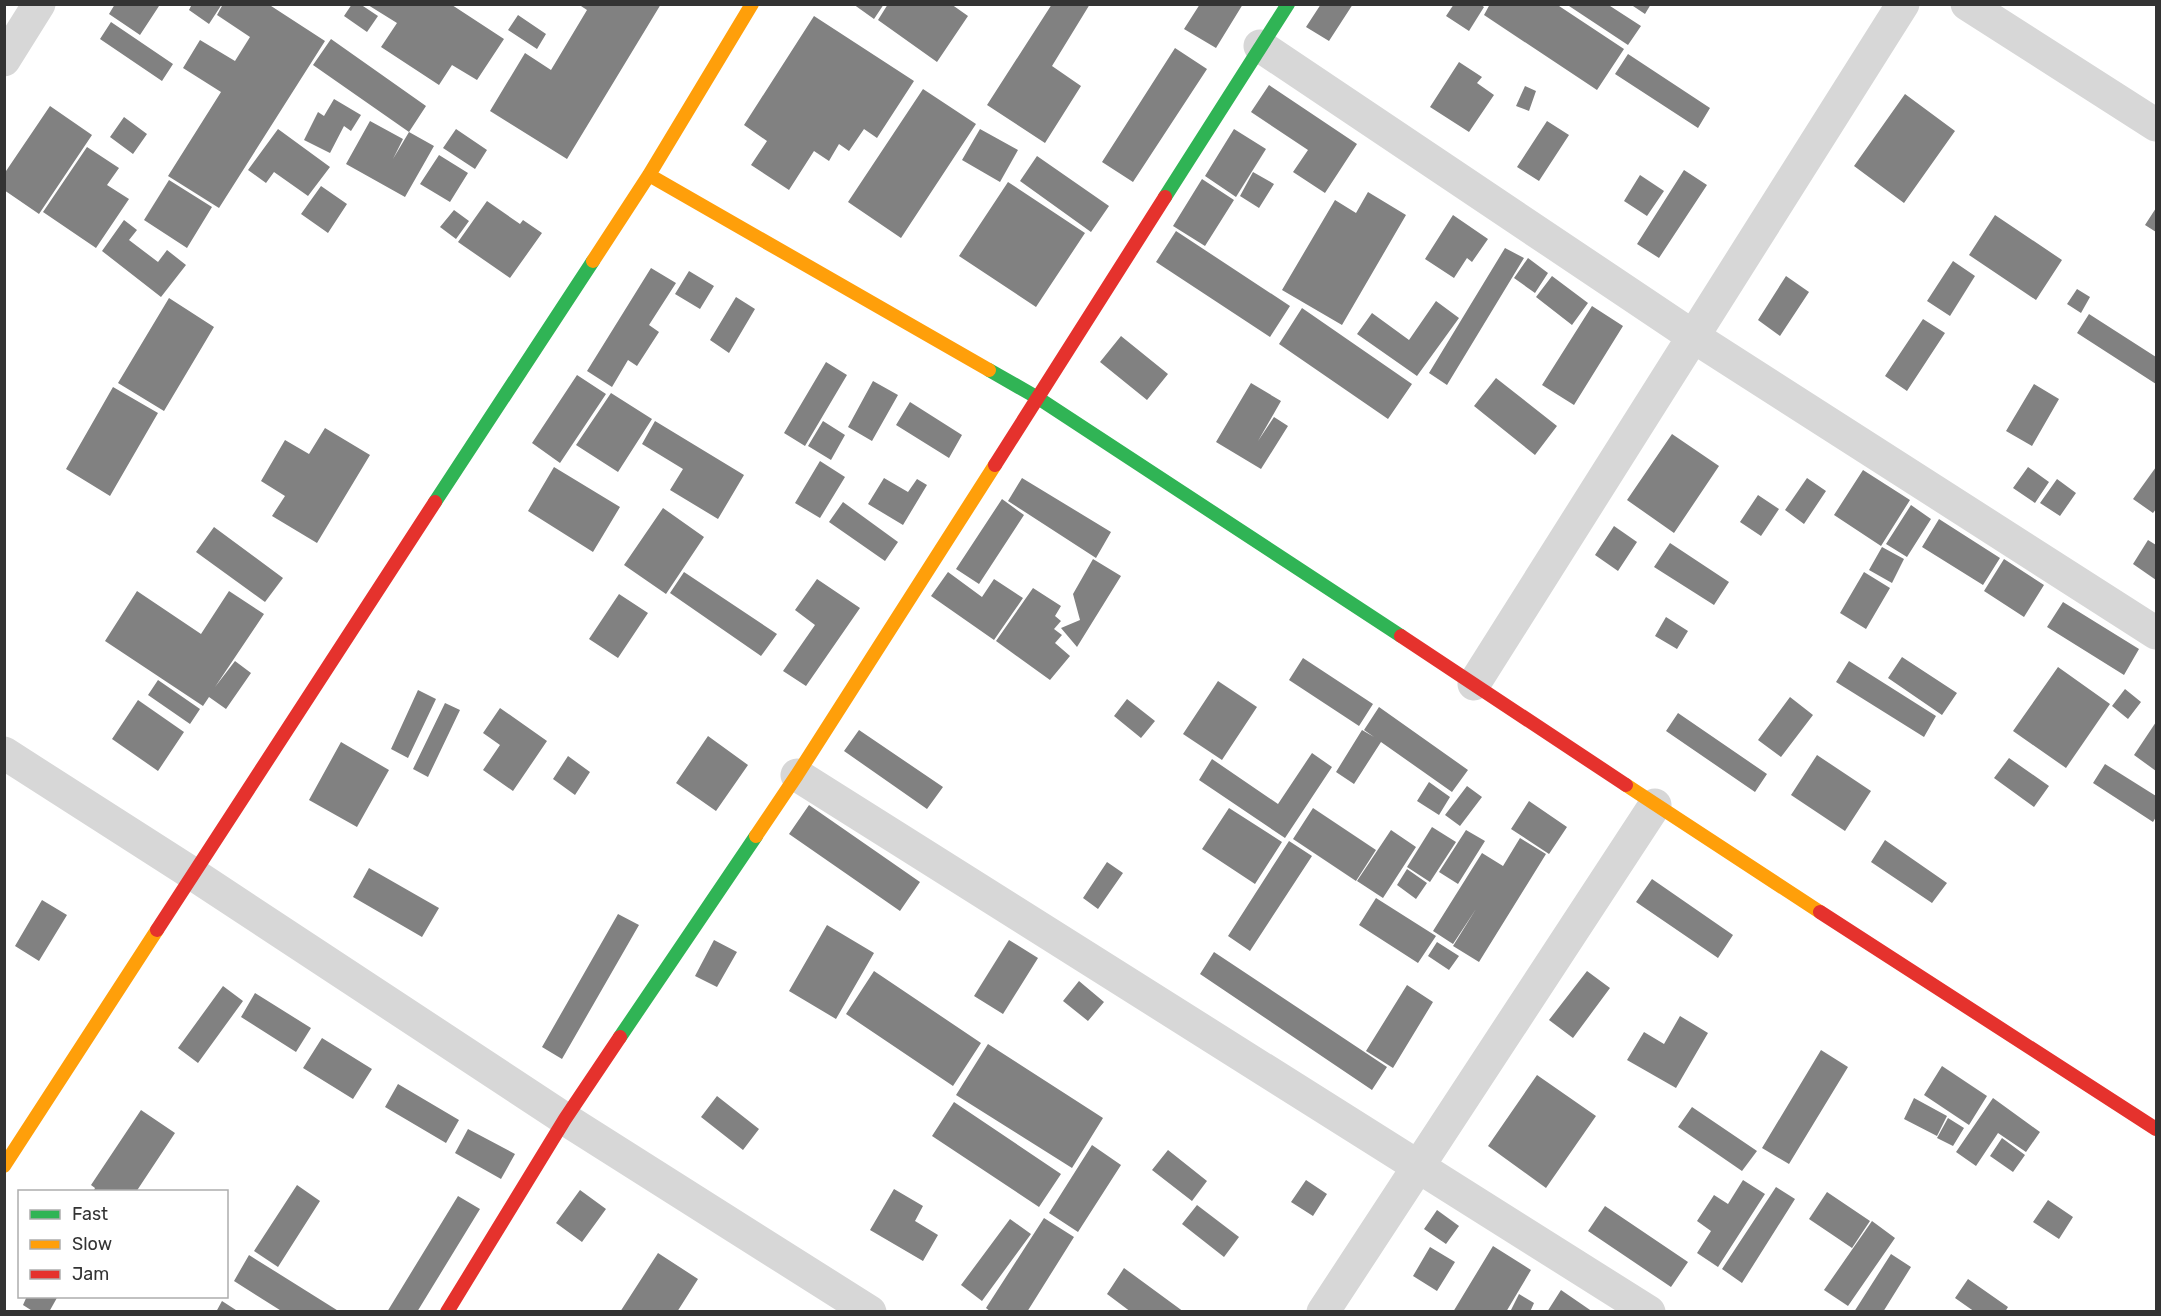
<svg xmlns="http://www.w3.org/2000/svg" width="2161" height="1316" font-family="Rubik,sans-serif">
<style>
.building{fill:#818181}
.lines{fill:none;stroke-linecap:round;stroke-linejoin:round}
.street{stroke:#d7d7d7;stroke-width:33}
.fast{stroke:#30b455;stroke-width:14}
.slow{stroke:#ff9f0a;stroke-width:14}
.jam{stroke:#e5322d;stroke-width:14}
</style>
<rect width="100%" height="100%" fill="#fff"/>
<path class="building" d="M 115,4 L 157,4 L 159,6 L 140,35 L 109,14 Z
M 192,4 L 222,4 L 209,24 L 189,10 Z
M 223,4 L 268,4 L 325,41 L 219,208 L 168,176 L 221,92 L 183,68 L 200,40 L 235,61 L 250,37 L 217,15 Z
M 352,4 L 360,4 L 378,16 L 367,32 L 344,16 Z
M 578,4 L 661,4 L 567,159 L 490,111 L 525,53 L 551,70 L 587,10 Z
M 853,4 L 884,4 L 874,19 Z
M 888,4 L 951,4 L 968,16 L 937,62 L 878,20 Z
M 1052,4 L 1090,4 L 1052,66 L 1081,86 L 1045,143 L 987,105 Z
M 1200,4 L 1243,4 L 1216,48 L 1184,29 Z
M 1321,4 L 1353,4 L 1329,41 L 1306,27 Z
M 1454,4 L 1480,4 L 1484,7 L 1469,31 L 1446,16 Z
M 1490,4 L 1556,4 L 1624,49 L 1597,90 L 1484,15 Z
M 1566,4 L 1607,4 L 1641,26 L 1628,45 Z
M 1630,4 L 1651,4 L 1645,14 Z
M 368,5 L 452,5 L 504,39 L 477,80 L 452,65 L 439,85 L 381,47 L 397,23 Z
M 518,15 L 546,34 L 537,49 L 508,30 Z
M 814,16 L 914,81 L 877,138 L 864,129 L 849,151 L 839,144 L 829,161 L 814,151 L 789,190 L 751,165 L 767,141 L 744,125 Z
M 111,22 L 173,64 L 162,81 L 100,39 Z
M 331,39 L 426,106 L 409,132 L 313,65 Z
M 1175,48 L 1207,69 L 1133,182 L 1102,162 Z
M 1628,54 L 1710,108 L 1698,128 L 1615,74 Z
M 1459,62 L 1482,77 L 1477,83 L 1494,95 L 1469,132 L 1430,107 Z
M 1269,85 L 1357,144 L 1325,193 L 1293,172 L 1308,150 L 1251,112 Z
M 1525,86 L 1536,91 L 1529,111 L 1516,106 Z
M 923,89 L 976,124 L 901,238 L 848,202 Z
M 1905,94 L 1955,131 L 1904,203 L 1854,166 Z
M 334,99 L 361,115 L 351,131 L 344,126 L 330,153 L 304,140 L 318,112 L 324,116 Z
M 50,106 L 92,135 L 39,214 L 4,190 L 4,174 Z
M 124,117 L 147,134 L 133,154 L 110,137 Z
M 370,121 L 403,139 L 393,159 L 409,132 L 434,146 L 405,197 L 346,164 Z
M 1547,121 L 1569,135 L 1539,181 L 1517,167 Z
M 278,129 L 330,167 L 308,196 L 274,172 L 266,183 L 248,170 Z
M 456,129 L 487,150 L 475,169 L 443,148 Z
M 980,129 L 1018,150 L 1000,182 L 962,160 Z
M 1234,129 L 1266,149 L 1236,197 L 1205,176 Z
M 87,147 L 119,168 L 107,185 L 129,199 L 96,248 L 43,212 Z
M 439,155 L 468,173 L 450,202 L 420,184 Z
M 1037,156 L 1109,206 L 1091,232 L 1020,181 Z
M 1684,170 L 1707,185 L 1659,258 L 1637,244 Z
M 1253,172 L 1274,184 L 1259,208 L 1240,196 Z
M 1640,175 L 1664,191 L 1647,216 L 1624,201 Z
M 1202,179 L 1234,200 L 1205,246 L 1173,226 Z
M 169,180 L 212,207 L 187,248 L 144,220 Z
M 1008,182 L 1085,233 L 1036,307 L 959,256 Z
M 321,186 L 347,204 L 328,233 L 301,214 Z
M 1368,192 L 1406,215 L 1342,325 L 1282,290 L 1335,200 L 1356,213 Z
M 487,201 L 520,224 L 523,220 L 542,233 L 510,278 L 458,242 Z
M 2156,208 L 2156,232 L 2145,225 Z
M 454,210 L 469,221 L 456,239 L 440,227 Z
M 1453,215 L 1488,239 L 1472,262 L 1467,258 L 1454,278 L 1425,259 Z
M 1995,215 L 2062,260 L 2036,300 L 1969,255 Z
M 124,220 L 137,230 L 129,240 L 158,262 L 167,250 L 186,265 L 161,297 L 102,251 Z
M 1176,231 L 1290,306 L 1270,337 L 1156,262 Z
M 1505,248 L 1524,258 L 1447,385 L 1429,373 Z
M 1528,258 L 1548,273 L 1535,293 L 1514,278 Z
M 1953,261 L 1975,276 L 1950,316 L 1927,301 Z
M 651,268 L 676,283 L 649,325 L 659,332 L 637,366 L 628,360 L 612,387 L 587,371 Z
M 689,271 L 714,286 L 700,309 L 675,294 Z
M 1552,276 L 1588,303 L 1572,325 L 1536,297 Z
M 1786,276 L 1809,292 L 1780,336 L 1758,320 Z
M 2077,289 L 2090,297 L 2081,313 L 2067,304 Z
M 736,297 L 755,309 L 729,353 L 710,340 Z
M 169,298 L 214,327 L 164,411 L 118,383 Z
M 1436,301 L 1459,318 L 1417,376 L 1357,334 L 1372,313 L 1409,340 Z
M 1592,306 L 1623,326 L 1574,405 L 1542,385 Z
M 1302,308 L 1412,384 L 1388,419 L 1279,344 Z
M 2089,314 L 2156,357 L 2156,384 L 2077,333 Z
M 1923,319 L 1945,333 L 1907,391 L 1885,376 Z
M 1121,336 L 1168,374 L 1147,400 L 1100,362 Z
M 826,362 L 847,375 L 805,446 L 784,433 Z
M 577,375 L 606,394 L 560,463 L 532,443 Z
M 1496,378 L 1557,426 L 1535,455 L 1474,406 Z
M 873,381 L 898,395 L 872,441 L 848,427 Z
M 1251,383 L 1281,401 L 1258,441 L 1274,417 L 1288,426 L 1261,469 L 1216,442 Z
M 2034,384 L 2059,399 L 2032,446 L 2006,431 Z
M 113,387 L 158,413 L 110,496 L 66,469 Z
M 611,393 L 652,419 L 618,472 L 576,445 Z
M 910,402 L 962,435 L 949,458 L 896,425 Z
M 655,421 L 744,475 L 718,519 L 670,490 L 683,469 L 642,444 Z
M 823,421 L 845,435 L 831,460 L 808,446 Z
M 325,428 L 370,455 L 317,543 L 272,516 L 285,496 L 261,481 L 285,440 L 309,454 Z
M 1672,434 L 1719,466 L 1674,533 L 1627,500 Z
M 820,461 L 845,477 L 820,518 L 795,503 Z
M 554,467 L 620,507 L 593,552 L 528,511 Z
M 2028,467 L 2049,482 L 2035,503 L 2013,488 Z
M 2156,467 L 2156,509 L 2153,513 L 2133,499 Z
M 1863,470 L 1910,500 L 1881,546 L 1834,515 Z
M 884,478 L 908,492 L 917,479 L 927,485 L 903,525 L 868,504 Z
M 1022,478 L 1111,532 L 1096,558 L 1008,501 Z
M 1807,478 L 1826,491 L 1804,524 L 1785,510 Z
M 2057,479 L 2076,493 L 2060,516 L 2040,503 Z
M 1758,495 L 1779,509 L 1761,536 L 1740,522 Z
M 1002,499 L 1024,515 L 979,584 L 956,569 Z
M 843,502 L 898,542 L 885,561 L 829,522 Z
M 1911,505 L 1931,519 L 1907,557 L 1886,544 Z
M 663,508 L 704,537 L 666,594 L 624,565 Z
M 1939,519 L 2000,558 L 1983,585 L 1922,547 Z
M 1614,526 L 1637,542 L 1618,571 L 1595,555 Z
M 214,527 L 283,578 L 265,602 L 196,552 Z
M 2148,540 L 2156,545 L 2156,580 L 2133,564 Z
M 1670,543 L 1729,582 L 1714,605 L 1654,567 Z
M 1882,547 L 1904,559 L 1892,583 L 1869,570 Z
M 1093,559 L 1121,576 L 1077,647 L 1061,628 L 1080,620 L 1073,594 Z
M 2004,559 L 2044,585 L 2024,617 L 1984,591 Z
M 684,572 L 777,634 L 761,656 L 670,593 Z
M 948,572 L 982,597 L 994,579 L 1023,598 L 994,640 L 931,596 Z
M 1864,572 L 1890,588 L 1866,629 L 1840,613 Z
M 817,579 L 860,608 L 806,686 L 783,671 L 815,625 L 795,610 Z
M 1033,588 L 1061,606 L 1055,616 L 1061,621 L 1054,629 L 1062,635 L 1055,643 L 1070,656 L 1050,680 L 996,641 Z
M 137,591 L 201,634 L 229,591 L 264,614 L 215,687 L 235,661 L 251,673 L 226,709 L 209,697 L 203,706 L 105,641 Z
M 619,594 L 648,613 L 618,658 L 589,639 Z
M 2063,602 L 2139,649 L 2124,675 L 2047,627 Z
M 1666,617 L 1688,631 L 1677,649 L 1655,636 Z
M 1902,657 L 1957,693 L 1942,715 L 1888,678 Z
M 1303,658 L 1373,704 L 1359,726 L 1289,680 Z
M 1849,661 L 1936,716 L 1924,737 L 1836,682 Z
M 2058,667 L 2110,704 L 2066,768 L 2013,731 Z
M 158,680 L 200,709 L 190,724 L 148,695 Z
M 1218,681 L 1257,707 L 1222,760 L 1183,734 Z
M 2125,689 L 2141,702 L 2128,719 L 2112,706 Z
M 418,690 L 436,699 L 408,758 L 391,749 Z
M 1790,697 L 1813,715 L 1781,757 L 1758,740 Z
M 1127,699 L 1155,721 L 1141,738 L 1114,716 Z
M 138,700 L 184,732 L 158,771 L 112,739 Z
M 445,703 L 460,710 L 428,777 L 413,769 Z
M 1379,707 L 1468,770 L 1452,792 L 1381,742 L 1354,784 L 1336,772 L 1362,730 L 1374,737 L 1364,730 Z
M 500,708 L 547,741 L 513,791 L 483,770 L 500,745 L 483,733 Z
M 1678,713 L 1767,774 L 1755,792 L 1666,731 Z
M 2156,722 L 2156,771 L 2134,755 Z
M 859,730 L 943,787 L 927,809 L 844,751 Z
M 708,736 L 748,765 L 716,811 L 676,783 Z
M 341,742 L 389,770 L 357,827 L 309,800 Z
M 1312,753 L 1332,767 L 1285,838 L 1199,780 L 1212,759 L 1278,804 Z
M 1817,755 L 1871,791 L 1845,831 L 1791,795 Z
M 568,756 L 590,772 L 575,795 L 553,779 Z
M 2009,758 L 2049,786 L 2034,807 L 1994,778 Z
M 2105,764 L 2156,796 L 2156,817 L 2153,822 L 2093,783 Z
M 1429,782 L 1450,797 L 1439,815 L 1417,801 Z
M 1467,786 L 1482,797 L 1460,826 L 1445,815 Z
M 1529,801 L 1567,827 L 1549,854 L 1511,829 Z
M 809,805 L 920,882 L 900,911 L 789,834 Z
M 1229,808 L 1282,842 L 1255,884 L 1202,849 Z
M 1313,808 L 1376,850 L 1356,881 L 1293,839 Z
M 1432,827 L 1456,842 L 1430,882 L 1407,867 Z
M 1391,830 L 1416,847 L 1383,898 L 1357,881 Z
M 1466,830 L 1485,841 L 1458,884 L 1439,872 Z
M 1520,838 L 1546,854 L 1479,962 L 1453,946 L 1476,909 L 1453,944 L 1433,931 L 1482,853 L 1503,866 Z
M 1885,840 L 1947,883 L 1932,903 L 1871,862 Z
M 1289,841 L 1312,856 L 1250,951 L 1228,936 Z
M 1107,862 L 1123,873 L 1098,909 L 1083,898 Z
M 369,868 L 439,908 L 422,937 L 353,897 Z
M 1407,869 L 1427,883 L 1416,899 L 1397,885 Z
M 1652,879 L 1733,935 L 1718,958 L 1636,902 Z
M 1376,898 L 1436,936 L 1418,963 L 1359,925 Z
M 42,900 L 67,915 L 39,961 L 15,946 Z
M 618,914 L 639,925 L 562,1059 L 542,1047 Z
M 827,925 L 874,953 L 836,1019 L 789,991 Z
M 714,940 L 737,952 L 717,987 L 695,976 Z
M 1009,940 L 1038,958 L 1003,1014 L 974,996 Z
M 1437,942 L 1459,956 L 1449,970 L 1428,956 Z
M 1214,952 L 1387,1067 L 1372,1090 L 1200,974 Z
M 874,971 L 981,1043 L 953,1086 L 846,1014 Z
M 1587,971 L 1610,988 L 1573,1038 L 1549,1020 Z
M 1079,981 L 1104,1002 L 1088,1021 L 1063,1001 Z
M 1407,985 L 1433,1002 L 1393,1068 L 1366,1051 Z
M 223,986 L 243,1001 L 198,1063 L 178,1048 Z
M 255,993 L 311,1028 L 296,1052 L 241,1017 Z
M 1680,1016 L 1708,1033 L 1676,1088 L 1627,1060 L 1644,1032 L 1664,1044 Z
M 322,1038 L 372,1069 L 353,1099 L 303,1068 Z
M 988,1044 L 1103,1118 L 1072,1168 L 956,1095 Z
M 1821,1050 L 1848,1067 L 1789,1164 L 1762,1148 Z
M 1942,1066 L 1987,1096 L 1969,1125 L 1924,1095 Z
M 1537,1075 L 1596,1116 L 1546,1188 L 1488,1146 Z
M 398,1084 L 459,1120 L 446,1143 L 385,1107 Z
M 717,1096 L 759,1129 L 743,1150 L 701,1117 Z
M 1914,1098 L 1947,1116 L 1937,1136 L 1904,1119 Z
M 1993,1098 L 2040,1132 L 2026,1152 L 1998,1133 L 1976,1166 L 1956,1152 Z
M 954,1102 L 1061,1174 L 1039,1207 L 932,1136 Z
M 1692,1107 L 1757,1151 L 1742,1171 L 1678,1127 Z
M 141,1110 L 175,1133 L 136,1192 L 93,1192 L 95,1188 L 91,1185 Z
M 1948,1118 L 1964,1128 L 1953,1146 L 1937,1138 Z
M 468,1129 L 515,1154 L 501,1179 L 455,1153 Z
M 2002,1138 L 2025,1155 L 2013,1172 L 1990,1156 Z
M 1092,1145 L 1121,1165 L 1078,1232 L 1049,1213 Z
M 1168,1150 L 1207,1181 L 1192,1201 L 1152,1170 Z
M 1306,1180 L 1327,1194 L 1313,1216 L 1291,1202 Z
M 1743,1180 L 1765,1194 L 1718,1267 L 1697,1253 L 1711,1231 L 1697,1221 L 1714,1195 L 1728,1204 Z
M 297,1185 L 320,1201 L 278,1267 L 254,1251 Z
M 1776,1187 L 1795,1199 L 1742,1283 L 1722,1269 Z
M 894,1189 L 923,1206 L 915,1221 L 938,1235 L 923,1261 L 870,1230 Z
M 580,1190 L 606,1209 L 582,1242 L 556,1223 Z
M 1827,1192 L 1870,1221 L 1852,1248 L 1809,1219 Z
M 458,1196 L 480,1209 L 417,1312 L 387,1312 Z
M 2048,1200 L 2073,1217 L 2059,1239 L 2033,1222 Z
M 1197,1205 L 1239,1237 L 1224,1257 L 1182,1224 Z
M 1605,1206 L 1688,1262 L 1671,1287 L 1588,1231 Z
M 1437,1210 L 1459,1226 L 1446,1244 L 1424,1229 Z
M 1044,1218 L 1074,1237 L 1027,1312 L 991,1312 L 986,1308 Z
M 1010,1219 L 1031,1234 L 982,1301 L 961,1285 Z
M 1872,1221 L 1895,1238 L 1848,1306 L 1824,1290 Z
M 1493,1246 L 1531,1270 L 1506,1312 L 1453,1312 Z
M 1430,1247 L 1455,1262 L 1437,1291 L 1413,1276 Z
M 658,1253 L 698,1279 L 677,1312 L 620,1312 Z
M 1891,1254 L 1911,1267 L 1883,1312 L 1854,1312 Z
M 249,1255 L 340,1312 L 283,1312 L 234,1281 Z
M 1124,1268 L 1184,1312 L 1131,1312 L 1107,1294 Z
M 1968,1279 L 2008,1307 L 2005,1312 L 1975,1312 L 1955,1298 Z
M 1561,1290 L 1593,1312 L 1547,1312 Z
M 1519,1294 L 1534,1303 L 1530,1312 L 1510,1312 Z
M 27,1296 L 58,1296 L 49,1312 L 34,1312 L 23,1305 Z
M 222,1301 L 239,1312 L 216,1312 Z"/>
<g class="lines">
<path class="street" d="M 1967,4 L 2156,125
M 1260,46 L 1694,337 L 2156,633
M 4,60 L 39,4
M 1474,684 L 1903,4
M 4,753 L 193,874 L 565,1119 L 870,1312
M 797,775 L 1649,1312
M 1323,1312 L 1655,805"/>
<path class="fast" d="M 1165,197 L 1288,4
M 989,370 L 1038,398 L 1401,636
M 435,502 L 593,261
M 620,1037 L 756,836"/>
<path class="slow" d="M 649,175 L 989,370
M 593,261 L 649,175 L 752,4
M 1626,785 L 1820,912
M 756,836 L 797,775 L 995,465
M 4,1166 L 157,930"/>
<path class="jam" d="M 995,465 L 1165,197
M 1401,636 L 1626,785
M 1820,912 L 2156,1129
M 157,930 L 435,502
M 447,1312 L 565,1119 L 620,1037"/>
</g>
<rect width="2161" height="1316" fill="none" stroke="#333333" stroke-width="12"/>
<rect x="18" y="1190" width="210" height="108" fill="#ffffff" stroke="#adadad" stroke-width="1.5"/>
<rect x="30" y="1210" width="30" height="9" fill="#30b455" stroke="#adadad" stroke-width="1.5"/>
<text x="72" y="1220" font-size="18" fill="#333333">Fast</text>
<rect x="30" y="1240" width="30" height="9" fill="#ff9f0a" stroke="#adadad" stroke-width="1.5"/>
<text x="72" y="1250" font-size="18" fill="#333333">Slow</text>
<rect x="30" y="1270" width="30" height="9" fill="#e5322d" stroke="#adadad" stroke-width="1.5"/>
<text x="72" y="1280" font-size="18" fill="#333333">Jam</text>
</svg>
